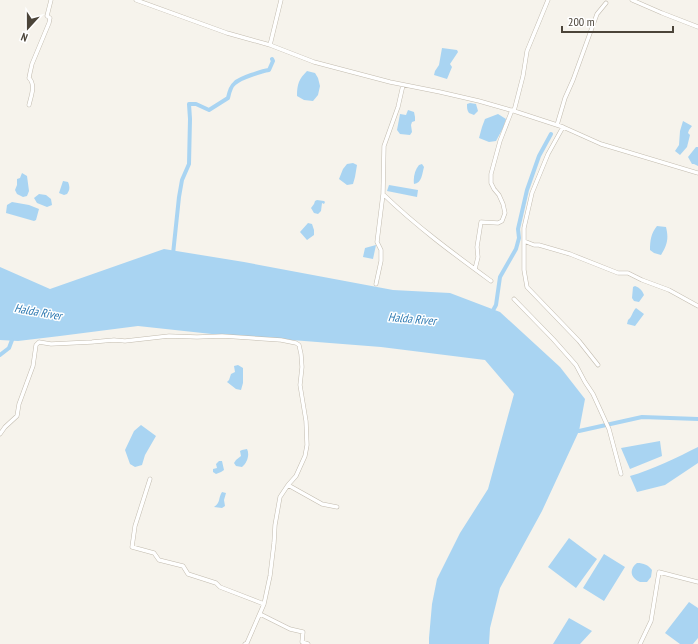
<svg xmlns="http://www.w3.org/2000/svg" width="698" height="644" font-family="'PT Sans Narrow',sans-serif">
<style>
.water{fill:#a9d4f2}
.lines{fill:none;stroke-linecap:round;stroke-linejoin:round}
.canal{stroke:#a9d4f2;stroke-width:4}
.street-casing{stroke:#c2bbae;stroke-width:4.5}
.street{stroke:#fff;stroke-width:3.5}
.labels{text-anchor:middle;stroke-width:3;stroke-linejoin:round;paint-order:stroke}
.water-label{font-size:12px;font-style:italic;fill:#2e7ab2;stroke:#fff}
</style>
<rect width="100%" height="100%" fill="#f6f3ec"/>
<path class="water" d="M 442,48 L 457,50 L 458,52 L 450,64 L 452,67 L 447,79 L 434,75 L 435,71 L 439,65 Z
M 307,71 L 315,73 L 318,78 L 320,86 L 318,95 L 313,101 L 304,100 L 297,96 C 297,84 299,79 307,71 Z
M 470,103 L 476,104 L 478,111 L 474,115 L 469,113 C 467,110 467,108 467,104 Z
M 408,110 L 414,112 L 415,117 L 415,121 L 412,122 L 411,125 L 412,132 L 410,135 L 400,134 L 397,130 L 400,114 L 406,115 Z
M 498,114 L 506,119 L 503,128 L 496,141 L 489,142 L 479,138 L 482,127 L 485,119 Z
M 683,121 L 692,126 L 689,130 L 688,133 L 690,135 L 687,147 L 680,155 L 675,151 L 679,145 L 680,131 Z
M 696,147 L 698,147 L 698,166 L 694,164 L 692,164 L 688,157 Z
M 353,163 L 357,165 L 355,177 L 353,184 L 347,185 L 339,179 L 343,169 L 347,164 Z
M 422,164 L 424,167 C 422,174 422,183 414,184 C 413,177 415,170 419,165 Z
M 22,173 L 27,176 L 29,191 L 27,196 L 23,197 L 17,194 L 15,190 L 17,185 L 17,179 L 20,178 Z
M 63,181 L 68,182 C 70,187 70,190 67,194 L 64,195 L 59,193 Z
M 389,185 L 418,190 L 417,197 L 387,191 Z
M 39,194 L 46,195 L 51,199 L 52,205 L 47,207 L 37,203 L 34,198 Z
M 317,200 L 324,201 L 325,202 L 324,204 L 322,203 L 321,211 L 318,214 L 314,213 L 311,208 L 314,204 L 315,201 Z
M 12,202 L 29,205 L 39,209 L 36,220 L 34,221 L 6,213 L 7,205 Z
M 308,223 L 312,224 L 314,230 L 314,235 L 307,240 L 300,232 Z
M 657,226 L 666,227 C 669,239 667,245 661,255 L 654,253 L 650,250 C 650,241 651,233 657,226 Z
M 376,245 L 373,259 L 363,257 L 365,248 Z
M 164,249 L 244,262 L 393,290 L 450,293 L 500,312 L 560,367 L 585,399 L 579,431 L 542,511 L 500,588 L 490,628 L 489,644 L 429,644 L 429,638 L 432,604 L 437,579 L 460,533 L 488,489 L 514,394 L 485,360 L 381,347 L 266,338 L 221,335 L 138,326 L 60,336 L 18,341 L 0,340 L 0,267 L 50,289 Z
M 635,286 C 640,288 642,290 644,295 L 639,302 L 634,301 L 632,298 L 633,287 Z
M 636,308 L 644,314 L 635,326 L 627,324 L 628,320 C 632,317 632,312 636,308 Z
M 238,365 L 243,368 L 243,383 L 241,390 L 236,389 L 227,382 L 229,380 L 231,374 L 235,372 L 234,366 Z
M 141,425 L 156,436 L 145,455 L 142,465 L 135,467 L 130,464 L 125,450 L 134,431 Z
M 660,441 L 662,456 L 630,469 L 621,448 Z
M 698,447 L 698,463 L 665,485 L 637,492 L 630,476 C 652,470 678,457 698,447 Z
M 247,449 C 250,455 247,463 242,467 L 236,466 L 234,463 L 236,460 L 241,456 L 240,451 L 242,450 Z
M 219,461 L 222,461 L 224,470 L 221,472 L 216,474 L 213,472 L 213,469 L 217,468 L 216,464 Z
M 222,492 L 226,493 L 224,500 L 225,506 L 222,508 L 214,507 C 221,502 218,498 222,492 Z
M 569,538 L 597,559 L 576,588 L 548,567 Z
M 604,554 L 625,567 L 604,601 L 583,588 Z
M 637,563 C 644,563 648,565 652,570 L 651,577 L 647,582 C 646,582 642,582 640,582 C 630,578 629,569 637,563 Z
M 689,602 L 698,608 L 698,638 L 693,644 L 680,644 L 665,633 Z
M 569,618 L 592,631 L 580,644 L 553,644 Z"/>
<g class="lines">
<path class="canal" d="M 173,254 L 179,197 L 182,180 L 189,164 L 190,119 L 189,104 L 196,104 L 209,110 L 228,98 C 229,93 231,86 235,83 C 240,78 262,71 269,70 L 273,61 L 272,59
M 491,314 L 496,305 L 500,277 L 516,249 L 519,238 L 518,229 L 527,190 L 539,156 L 551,134
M 0,355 L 9,348 L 12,340
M 574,431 L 579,431 L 642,417 L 698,419"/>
<g class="street-casing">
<path id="street" d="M 136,0 L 227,33 L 270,45 L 314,62 L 390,82 L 440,92 L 479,101 L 514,111 L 563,127 L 601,144 L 698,173
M 632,0 L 662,13 L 698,27
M 270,45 L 281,0
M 403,85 L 398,107 L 384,146 L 383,194 C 416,226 454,254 491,281
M 29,105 C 31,96 36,85 29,78 L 30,73 L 32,64 L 49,23 L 50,18 L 47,16 L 51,0
M 514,111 L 523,76 L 527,51 L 548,0
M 557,125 L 565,98 L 573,80 L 597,14 L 606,3
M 563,127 L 548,154 L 532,193 L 524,228 L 524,241 L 534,245 L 539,245 L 570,254 L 618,273 L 628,273 L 642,280 L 669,290 L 698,306
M 524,241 L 524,270 L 527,287 L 579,341 L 598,365
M 475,269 L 478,257 L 477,247 L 481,222 L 498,223 L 502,221 L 505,213 L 503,204 L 499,195 L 494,189 L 491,183 L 491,174 L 500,141 L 512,110
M 376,284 L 381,261 L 381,250 L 377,242 L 383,194
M 514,299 L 553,339 L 576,365 L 585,382 L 593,394 L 609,429 L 621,474
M 0,434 L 5,427 L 17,416 L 19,404 L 33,366 L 36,345 L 39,342 L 51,344 L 92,342 L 114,340 L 125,341 L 169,336 L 197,337 L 222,336 L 281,340 L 296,343 L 299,345 L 301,354 L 302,367 L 300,385 L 306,421 L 307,445 L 305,456 L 296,476 L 288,485 L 280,497 L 275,525 L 274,543 L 270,576 L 264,604 L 247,643 L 245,644
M 150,479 L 135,526 L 132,547 L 154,553 L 159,560 L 183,566 L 188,574 L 216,583 L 220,587 L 264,604
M 288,485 L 322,504 L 337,507
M 260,614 L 290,629 L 303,632 L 302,642 L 308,644
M 640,644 L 651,621 L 659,572 L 698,582"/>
</g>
<use href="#street" class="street"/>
</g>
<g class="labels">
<g class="water-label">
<text transform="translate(38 312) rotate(10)" y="4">Halda River</text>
<text transform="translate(412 319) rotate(5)" y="4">Halda River</text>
</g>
</g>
<g transform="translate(28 28) rotate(201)" stroke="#ffffff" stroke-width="3" paint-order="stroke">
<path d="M0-3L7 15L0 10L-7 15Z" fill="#4b4439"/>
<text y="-6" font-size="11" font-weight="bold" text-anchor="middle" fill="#4b4439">N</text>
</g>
<path d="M562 26v6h111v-6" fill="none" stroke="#4b4439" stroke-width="2"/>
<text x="568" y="26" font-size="12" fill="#4b4439" stroke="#ffffff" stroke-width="3" paint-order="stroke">200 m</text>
</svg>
